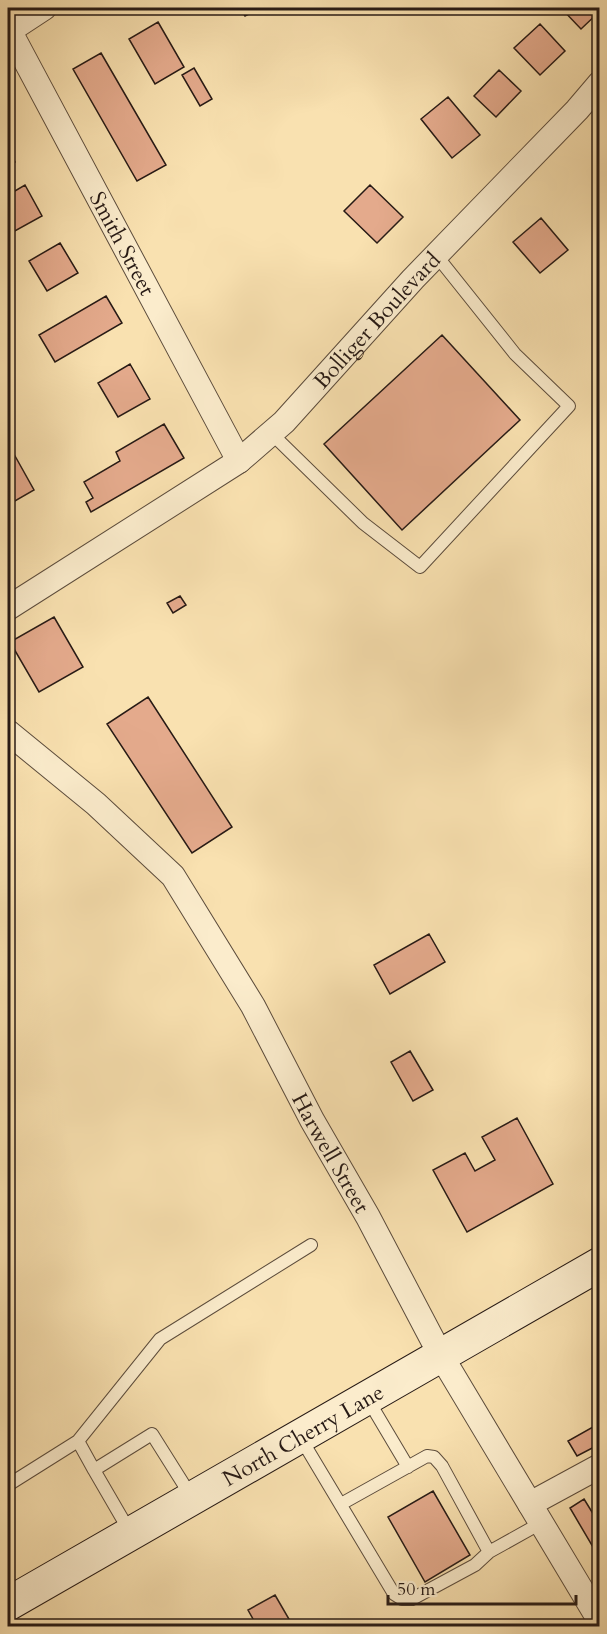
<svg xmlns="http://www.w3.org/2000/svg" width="607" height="1634" font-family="Cardo,serif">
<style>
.building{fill:#e4aa8c;stroke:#271a15;stroke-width:1.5}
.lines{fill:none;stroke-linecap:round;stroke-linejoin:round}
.lane-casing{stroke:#5c4c3c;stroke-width:14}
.street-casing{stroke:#5c4c3c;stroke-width:26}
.secondary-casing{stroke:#271a15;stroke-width:35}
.lane{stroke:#fbeccc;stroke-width:12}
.street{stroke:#fbeccc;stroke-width:24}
.secondary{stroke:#fbeccc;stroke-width:33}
.labels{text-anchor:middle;stroke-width:5;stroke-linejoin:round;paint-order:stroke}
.street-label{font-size:22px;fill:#271a15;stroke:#fbeccc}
</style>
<rect width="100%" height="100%" fill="#f9e1b0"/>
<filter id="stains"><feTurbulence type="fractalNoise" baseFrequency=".00333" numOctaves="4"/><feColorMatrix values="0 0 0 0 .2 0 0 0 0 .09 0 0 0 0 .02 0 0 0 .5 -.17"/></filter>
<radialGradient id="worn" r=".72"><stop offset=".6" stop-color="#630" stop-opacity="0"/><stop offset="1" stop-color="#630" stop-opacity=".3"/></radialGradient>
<path class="building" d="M 240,8 L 261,8 L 245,16 Z
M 319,8 L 335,8 L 323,14 Z
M 561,8 L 600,8 L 600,11 L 581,29 Z
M 158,22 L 184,67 L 155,84 L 129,39 Z
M 540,24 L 565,51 L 540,75 L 514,48 Z
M 101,53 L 166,165 L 137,181 L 73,69 Z
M 194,68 L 212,99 L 200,106 L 182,75 Z
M 499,70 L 521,91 L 496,117 L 474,96 Z
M 448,97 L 480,135 L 452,158 L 421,119 Z
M 8,148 L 15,162 L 8,167 Z
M 25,185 L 42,216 L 13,232 L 8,223 L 8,195 Z
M 370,185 L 403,217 L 377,243 L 344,211 Z
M 541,218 L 568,250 L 540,273 L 513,242 Z
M 60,243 L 78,273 L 47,291 L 29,261 Z
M 106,296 L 122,323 L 55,362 L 39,335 Z
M 442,335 L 520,420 L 402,530 L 324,444 Z
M 130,364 L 150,399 L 118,417 L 98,383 Z
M 164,424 L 184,458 L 91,512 L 86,502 L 93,498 L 84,482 L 120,461 L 116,452 Z
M 10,447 L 34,490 L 8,505 L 8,448 Z
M 180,596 L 186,605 L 173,613 L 167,603 Z
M 54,617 L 83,667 L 39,692 L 10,642 Z
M 148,697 L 232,827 L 192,853 L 107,724 Z
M 429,934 L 445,962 L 390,994 L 374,965 Z
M 410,1051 L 433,1090 L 413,1101 L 391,1062 Z
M 517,1118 L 553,1184 L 467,1232 L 433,1170 L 465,1153 L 475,1171 L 495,1160 L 482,1137 Z
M 600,1423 L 600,1444 L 577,1456 L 568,1441 Z
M 433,1491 L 470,1555 L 425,1582 L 388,1517 Z
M 584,1499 L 600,1525 L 600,1559 L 570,1508 Z
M 275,1595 L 293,1626 L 257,1626 L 248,1610 Z"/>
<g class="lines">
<g class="lane-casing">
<path id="lane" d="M 271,433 L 363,523 L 420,567 L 569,406 L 515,354 L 436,255
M 367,1398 L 408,1467
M 300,1437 L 394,1594 L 402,1599 L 412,1599 L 475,1565 L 489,1552 L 541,1523
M 78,1441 L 160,1339 L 311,1245
M 8,1485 L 78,1441 L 94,1470
M 341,1504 L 427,1456 L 434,1457 L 442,1466 L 489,1552
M 130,1532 L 94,1470 L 152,1434 L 191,1496"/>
</g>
<g class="street-casing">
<g id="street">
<path id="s1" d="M 8,28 L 239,461"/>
<path d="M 9,31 L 44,8"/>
<path id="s2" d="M 8,608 L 239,461 L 284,422 L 413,279 L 577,110 L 600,83"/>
<path id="s3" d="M 8,732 L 96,804 L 173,876 L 253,1006 L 312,1120 L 368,1217 L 440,1354 L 600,1621"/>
<path d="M 530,1504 L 600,1466"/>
</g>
</g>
<g class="secondary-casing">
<g id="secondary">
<path id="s4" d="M 8,1604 L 600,1264"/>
</g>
</g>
<use href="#lane" class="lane"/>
<use href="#street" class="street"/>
<use href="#secondary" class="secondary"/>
</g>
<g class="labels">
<g class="street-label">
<text dy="8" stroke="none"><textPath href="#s1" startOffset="244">Smith Street</textPath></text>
<text dy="8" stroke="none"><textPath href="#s2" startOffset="471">Bolliger Boulevard</textPath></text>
<text dy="8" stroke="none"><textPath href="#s3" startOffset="538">Harwell Street</textPath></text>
<text dy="8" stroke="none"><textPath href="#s4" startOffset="340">North Cherry Lane</textPath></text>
</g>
</g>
<rect width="607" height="1634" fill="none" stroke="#f9e1b0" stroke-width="30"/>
<rect x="9" y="9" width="589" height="1616" fill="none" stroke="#271a15" stroke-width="3"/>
<rect x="15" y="15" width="577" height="1604" fill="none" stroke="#271a15" stroke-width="1.5"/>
<path d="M388 1595v9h188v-9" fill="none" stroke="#271a15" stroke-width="3"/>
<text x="397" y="1595" font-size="18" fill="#271a15" stroke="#fbeccc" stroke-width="4.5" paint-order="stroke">50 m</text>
<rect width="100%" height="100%" filter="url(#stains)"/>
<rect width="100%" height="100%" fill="url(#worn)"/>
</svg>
